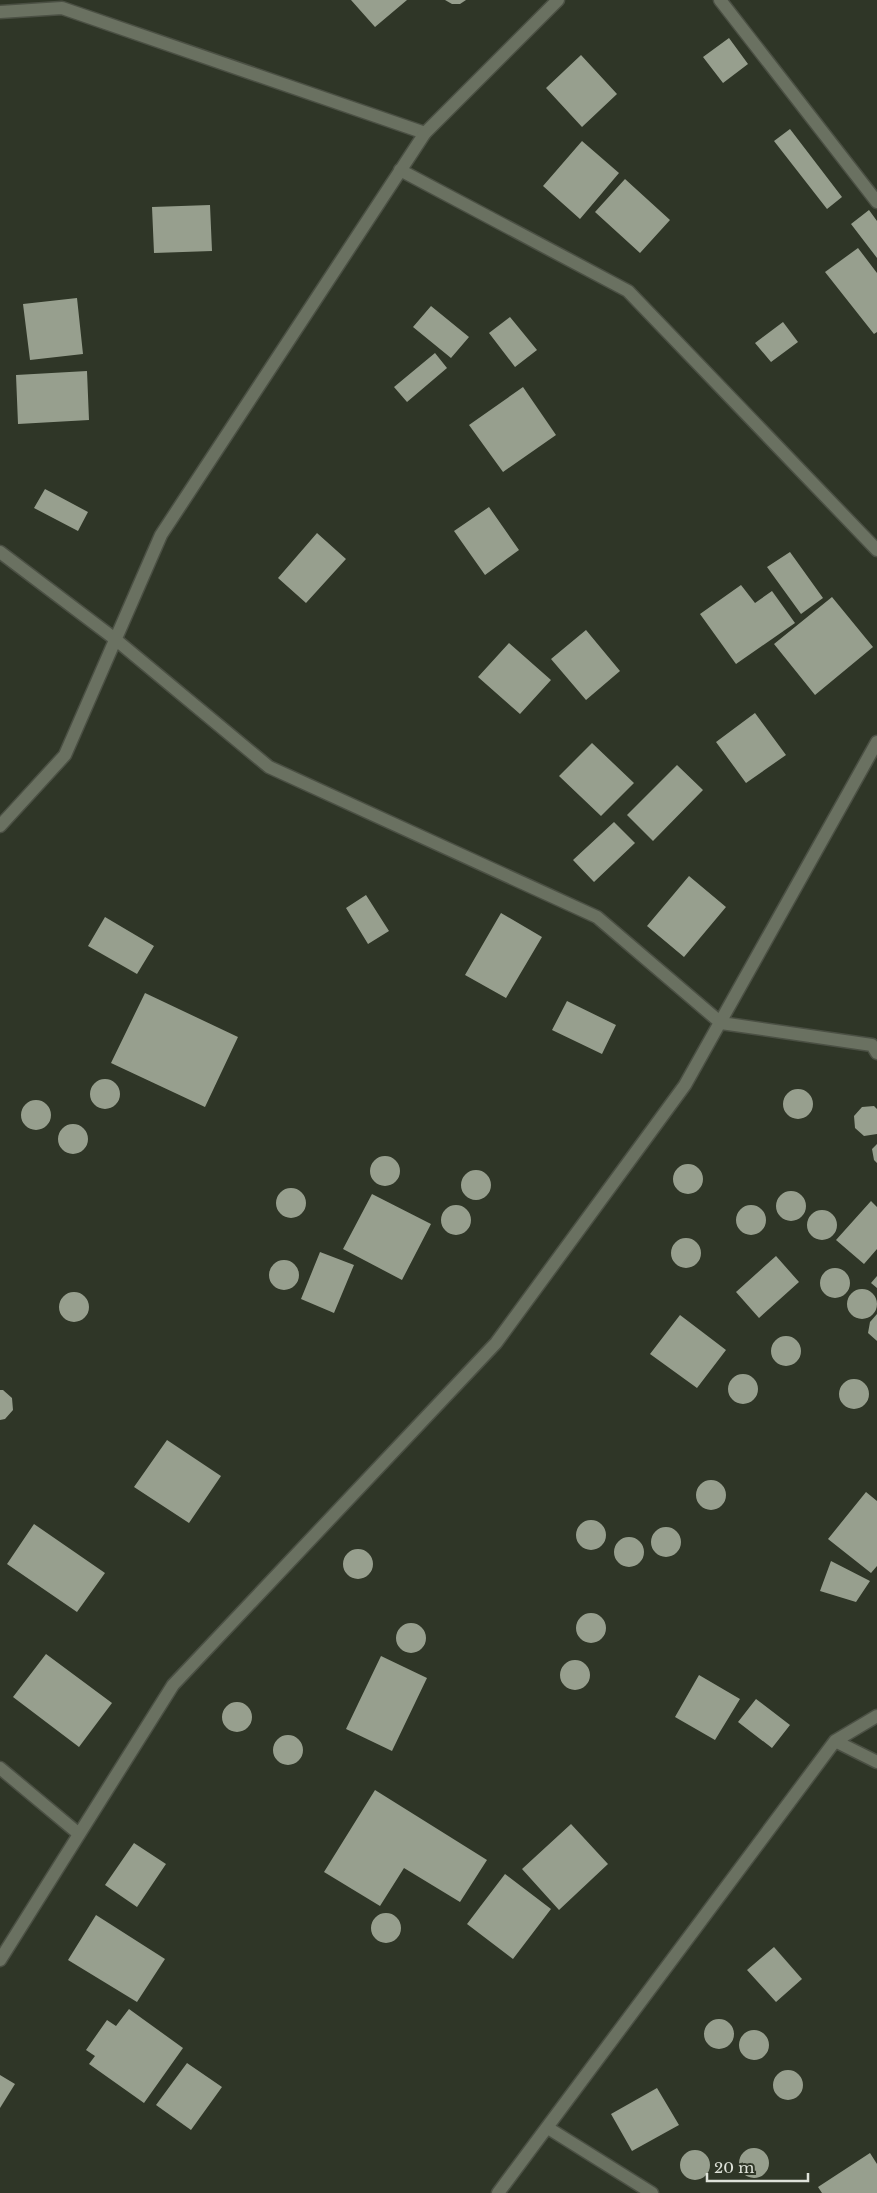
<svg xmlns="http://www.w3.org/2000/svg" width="877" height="2193" font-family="'Libre Baskerville',serif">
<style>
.building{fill:#979f8e}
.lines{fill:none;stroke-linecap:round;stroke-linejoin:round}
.lane-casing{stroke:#4b5044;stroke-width:15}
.street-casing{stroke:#4b5044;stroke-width:15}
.lane{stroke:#6a7161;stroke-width:12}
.street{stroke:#6a7161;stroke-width:12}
</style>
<rect width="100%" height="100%" fill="#2f3627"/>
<path class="building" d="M 351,0 L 407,0 L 375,27 Z
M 445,0 L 466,0 L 460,4 L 452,4 Z
M 729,38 L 748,64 L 723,83 L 703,57 Z
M 581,55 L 617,94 L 582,127 L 546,88 Z
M 790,129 L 842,197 L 827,209 L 774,141 Z
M 582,141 L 619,173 L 580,219 L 543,186 Z
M 625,179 L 670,220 L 640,253 L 595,212 Z
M 210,205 L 212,251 L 154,253 L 152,207 Z
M 869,210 L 877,221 L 877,258 L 851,224 Z
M 858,248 L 877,273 L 877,332 L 874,334 L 825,272 Z
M 77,298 L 83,354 L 30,360 L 23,304 Z
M 431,306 L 469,337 L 451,358 L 413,327 Z
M 510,317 L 537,350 L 515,367 L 489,333 Z
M 783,322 L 798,342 L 771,362 L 755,343 Z
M 435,353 L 447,368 L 407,402 L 394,387 Z
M 87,371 L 89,420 L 18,424 L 16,375 Z
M 523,387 L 556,435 L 503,472 L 469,425 Z
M 45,489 L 88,512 L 78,531 L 34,508 Z
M 489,507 L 519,550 L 485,575 L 454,531 Z
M 317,533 L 346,559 L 306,603 L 278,578 Z
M 790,552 L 823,598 L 801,614 L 767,567 Z
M 741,585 L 755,603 L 772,591 L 795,623 L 736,664 L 700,614 Z
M 832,597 L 873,647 L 815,695 L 774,644 Z
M 586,630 L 620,671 L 586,700 L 551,659 Z
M 509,643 L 551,680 L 520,714 L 478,677 Z
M 755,713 L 786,755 L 746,783 L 716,742 Z
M 592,743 L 634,783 L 601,816 L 559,776 Z
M 677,765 L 703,790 L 653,841 L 627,815 Z
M 614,822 L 635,843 L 594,882 L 573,860 Z
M 689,876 L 726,907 L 684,957 L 647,926 Z
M 366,895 L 389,931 L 368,944 L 346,908 Z
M 501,913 L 542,937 L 506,998 L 465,975 Z
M 105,917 L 154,946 L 137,974 L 88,946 Z
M 145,993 L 238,1037 L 205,1107 L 111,1063 Z
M 567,1001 L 616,1025 L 602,1054 L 552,1030 Z
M90 1094a15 15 0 1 1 30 0a15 15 0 1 1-30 0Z
M783 1104a15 15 0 1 1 30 0a15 15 0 1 1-30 0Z
M21 1115a15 15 0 1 1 30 0a15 15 0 1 1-30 0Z
M 874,1106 L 877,1109 L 877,1134 L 864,1136 L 855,1128 L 854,1116 L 862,1107 Z
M58 1139a15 15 0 1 1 30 0a15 15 0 1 1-30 0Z
M 877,1144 L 877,1163 L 874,1160 L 872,1149 Z
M370 1171a15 15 0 1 1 30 0a15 15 0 1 1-30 0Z
M673 1179a15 15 0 1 1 30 0a15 15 0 1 1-30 0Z
M461 1185a15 15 0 1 1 30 0a15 15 0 1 1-30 0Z
M276 1203a15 15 0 1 1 30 0a15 15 0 1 1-30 0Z
M776 1206a15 15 0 1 1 30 0a15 15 0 1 1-30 0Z
M 372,1194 L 431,1224 L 402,1280 L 343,1249 Z
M 871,1201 L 877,1207 L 877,1249 L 864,1264 L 836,1240 Z
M736 1220a15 15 0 1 1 30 0a15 15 0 1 1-30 0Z
M441 1220a15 15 0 1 1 30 0a15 15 0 1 1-30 0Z
M807 1225a15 15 0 1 1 30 0a15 15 0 1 1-30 0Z
M671 1253a15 15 0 1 1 30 0a15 15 0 1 1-30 0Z
M 320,1252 L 354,1265 L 334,1313 L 301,1299 Z
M 776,1256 L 799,1282 L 759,1318 L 736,1292 Z
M269 1275a15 15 0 1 1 30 0a15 15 0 1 1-30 0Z
M820 1283a15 15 0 1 1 30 0a15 15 0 1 1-30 0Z
M 877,1276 L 877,1288 L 871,1283 Z
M847 1304a15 15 0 1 1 30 0a15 15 0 1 1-30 0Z
M59 1307a15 15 0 1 1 30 0a15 15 0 1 1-30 0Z
M 877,1314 L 877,1341 L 868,1333 L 870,1322 Z
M 680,1315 L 726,1350 L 697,1388 L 650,1354 Z
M771 1351a15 15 0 1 1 30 0a15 15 0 1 1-30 0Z
M728 1389a15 15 0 1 1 30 0a15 15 0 1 1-30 0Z
M839 1394a15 15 0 1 1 30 0a15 15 0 1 1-30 0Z
M 0,1390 L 3,1390 L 12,1398 L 13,1410 L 5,1419 L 0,1420 Z
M 167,1440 L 221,1476 L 189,1523 L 134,1487 Z
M696 1495a15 15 0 1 1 30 0a15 15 0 1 1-30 0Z
M 866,1492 L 877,1501 L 877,1566 L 871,1573 L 828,1539 Z
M576 1535a15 15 0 1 1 30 0a15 15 0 1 1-30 0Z
M 34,1524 L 105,1573 L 77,1612 L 7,1564 Z
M651 1542a15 15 0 1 1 30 0a15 15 0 1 1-30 0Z
M614 1552a15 15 0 1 1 30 0a15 15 0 1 1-30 0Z
M343 1564a15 15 0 1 1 30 0a15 15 0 1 1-30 0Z
M 831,1561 L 870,1581 L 856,1602 L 820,1591 Z
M576 1628a15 15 0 1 1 30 0a15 15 0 1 1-30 0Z
M396 1638a15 15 0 1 1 30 0a15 15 0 1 1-30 0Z
M 46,1654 L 112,1703 L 79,1747 L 13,1697 Z
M 381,1656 L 427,1678 L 392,1751 L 346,1729 Z
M560 1675a15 15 0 1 1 30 0a15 15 0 1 1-30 0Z
M 699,1675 L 740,1699 L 715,1740 L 675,1717 Z
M 756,1699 L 790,1725 L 772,1748 L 738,1722 Z
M222 1717a15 15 0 1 1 30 0a15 15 0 1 1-30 0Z
M273 1750a15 15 0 1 1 30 0a15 15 0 1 1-30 0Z
M 375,1790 L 487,1860 L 460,1902 L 404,1868 L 380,1906 L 324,1872 Z
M 571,1824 L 608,1864 L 559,1910 L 522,1869 Z
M 134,1843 L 166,1864 L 137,1907 L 105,1885 Z
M 505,1874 L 551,1909 L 513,1959 L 467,1924 Z
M371 1928a15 15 0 1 1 30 0a15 15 0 1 1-30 0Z
M 96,1915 L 165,1959 L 137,2002 L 68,1960 Z
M 774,1947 L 802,1979 L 776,2002 L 747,1970 Z
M 129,2009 L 183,2048 L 144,2103 L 89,2064 L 95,2056 L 86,2050 L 107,2020 L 116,2026 Z
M704 2034a15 15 0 1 1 30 0a15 15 0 1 1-30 0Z
M739 2045a15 15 0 1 1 30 0a15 15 0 1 1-30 0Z
M 187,2063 L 222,2087 L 191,2130 L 156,2105 Z
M773 2085a15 15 0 1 1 30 0a15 15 0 1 1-30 0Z
M 0,2075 L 15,2084 L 0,2108 Z
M 657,2088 L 679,2125 L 632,2151 L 611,2114 Z
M739 2163a15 15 0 1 1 30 0a15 15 0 1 1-30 0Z
M680 2165a15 15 0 1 1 30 0a15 15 0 1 1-30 0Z
M 870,2153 L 877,2164 L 877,2193 L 822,2193 L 818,2187 Z"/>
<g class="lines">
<g class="lane-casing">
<path id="lane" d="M 0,12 L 62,8 L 425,133"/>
</g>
<g class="street-casing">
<path id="street" d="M 720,0 L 877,202
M 400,170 L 628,291 L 877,550
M 0,552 L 115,639 L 269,767 L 597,917 L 721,1023 L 872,1045 L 877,1053
M 0,826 L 65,755 L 161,535 L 425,133 L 558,0
M 835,1741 L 877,1762
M 0,1768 L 79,1834
M 0,1960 L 173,1685 L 496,1343 L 685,1085 L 877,742
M 548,2128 L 652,2193
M 498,2193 L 835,1741 L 877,1716"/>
</g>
<use href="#lane" class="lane"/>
<use href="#street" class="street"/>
</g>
<path d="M707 2173v8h101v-8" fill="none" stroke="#dee2d9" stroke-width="2.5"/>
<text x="714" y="2173" font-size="15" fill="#dee2d9" stroke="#2f3627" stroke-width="4" paint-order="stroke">20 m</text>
</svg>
